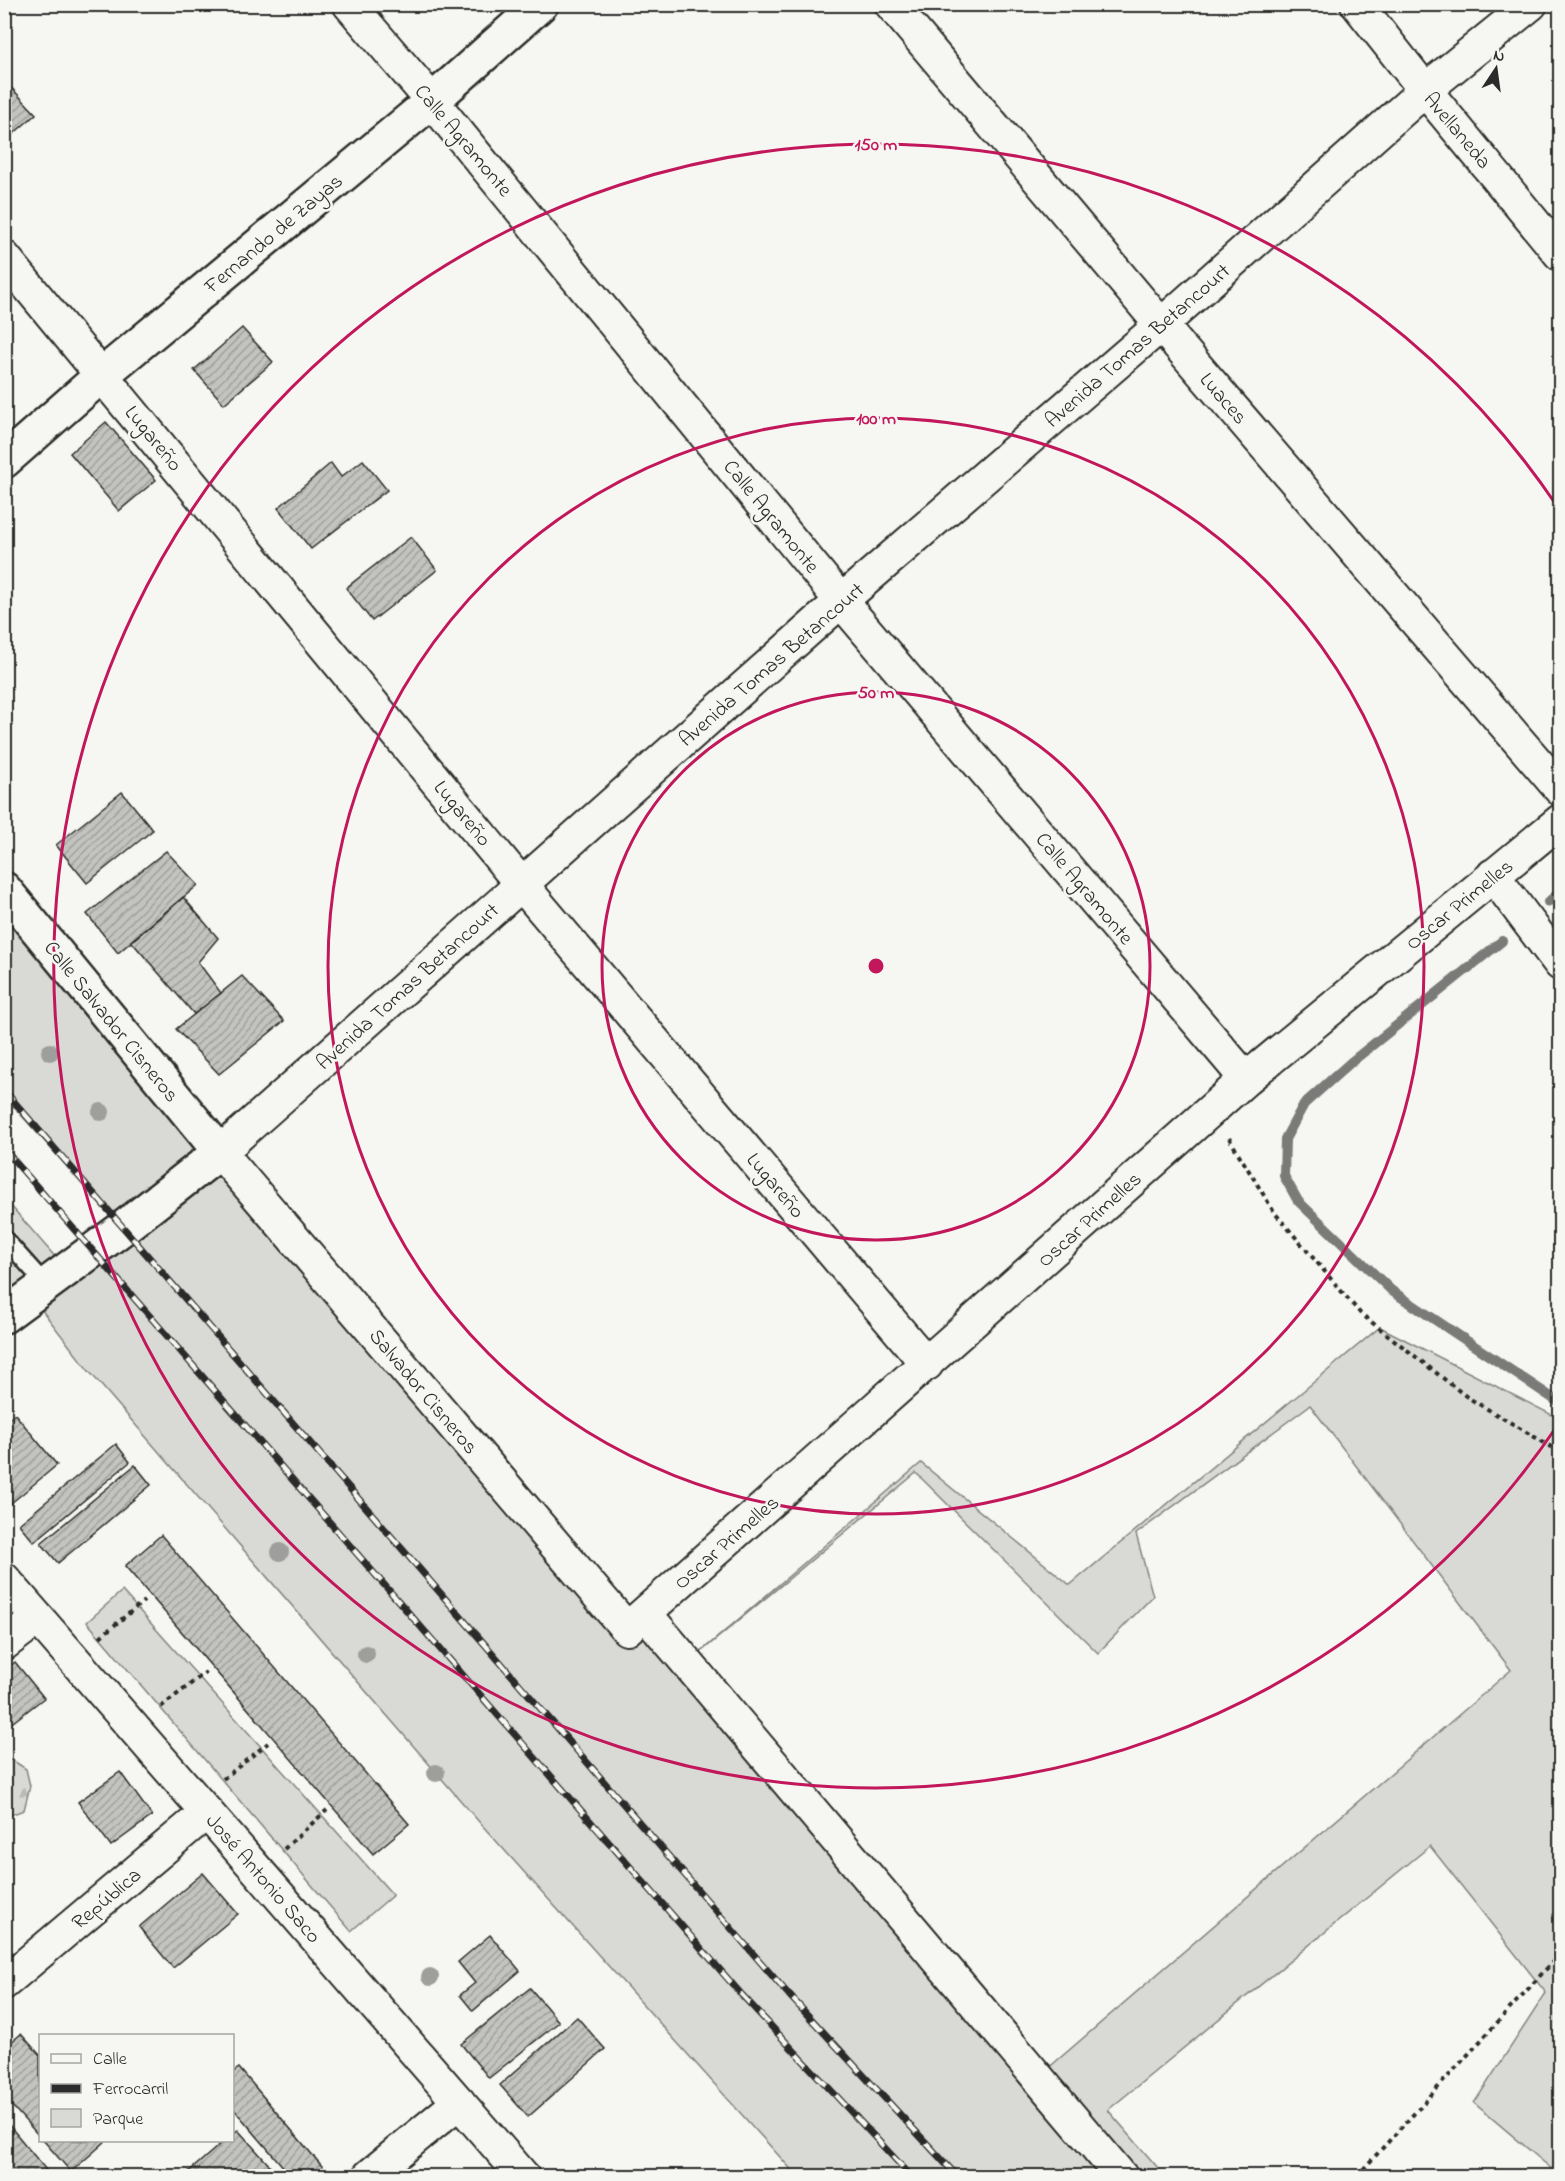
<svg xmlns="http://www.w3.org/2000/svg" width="1565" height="2181" font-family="'Indie Flower',sans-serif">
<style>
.green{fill:#d9d9d5;stroke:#828280;stroke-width:1.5;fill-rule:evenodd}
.forest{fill:url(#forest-firs);stroke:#828280;stroke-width:1.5}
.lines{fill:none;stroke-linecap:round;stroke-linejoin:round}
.stream{stroke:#7a7a78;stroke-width:10}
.building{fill:url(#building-hatch);stroke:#2b2b2b;stroke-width:1.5}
.lane-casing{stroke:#2b2b2b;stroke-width:20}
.street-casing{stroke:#2b2b2b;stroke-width:36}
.secondary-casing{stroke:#2b2b2b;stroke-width:38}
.path{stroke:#2b2b2b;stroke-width:4;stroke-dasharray:4.5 4.5;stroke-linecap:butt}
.lane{stroke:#f6f6f2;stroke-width:15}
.street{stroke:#f6f6f2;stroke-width:32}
.secondary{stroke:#f6f6f2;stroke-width:33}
.rail-casing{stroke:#2b2b2b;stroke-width:7}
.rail{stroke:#f6f6f2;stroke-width:4.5;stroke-dasharray:14;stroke-linecap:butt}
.tree{fill:#9e9e9c}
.ring{fill:none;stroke:#c2185b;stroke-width:3}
.labels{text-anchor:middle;stroke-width:5;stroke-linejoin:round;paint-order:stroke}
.street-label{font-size:21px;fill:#2b2b2b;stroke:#f6f6f2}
.centre{fill:#c2185b;stroke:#f6f6f2;stroke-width:3}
.ring-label{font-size:18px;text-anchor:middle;font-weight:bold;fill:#c2185b;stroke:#f6f6f2;stroke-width:5;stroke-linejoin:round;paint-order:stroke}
</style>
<defs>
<pattern id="forest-firs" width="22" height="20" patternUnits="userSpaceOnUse" patternTransform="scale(1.5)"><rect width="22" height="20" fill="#d9d9d5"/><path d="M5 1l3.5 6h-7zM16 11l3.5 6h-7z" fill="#babab7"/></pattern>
<pattern id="building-hatch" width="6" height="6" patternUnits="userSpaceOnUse" patternTransform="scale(1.5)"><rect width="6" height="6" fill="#c3c3c0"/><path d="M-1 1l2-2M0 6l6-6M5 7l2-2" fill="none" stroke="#9f9f9c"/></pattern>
</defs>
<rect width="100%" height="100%" fill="#f6f6f2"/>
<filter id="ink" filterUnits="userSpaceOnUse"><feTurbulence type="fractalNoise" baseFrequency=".0167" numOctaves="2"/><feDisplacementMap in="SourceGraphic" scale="12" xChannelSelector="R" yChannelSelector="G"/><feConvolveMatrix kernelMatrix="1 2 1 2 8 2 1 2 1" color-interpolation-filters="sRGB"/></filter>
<g filter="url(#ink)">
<path class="green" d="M 5,889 L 678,1671 L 921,1463 L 1070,1585 L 1380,1327 L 1560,1419 L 1560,2176 L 1474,2103 L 1546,1993 L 1430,1846 L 1108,2110 L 1165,2176 L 797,2176 L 480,1823 L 88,1370 L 31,1296 L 5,1314 L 4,1198 L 64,1267 L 122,1228 L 5,1097 ZM 1310,1405 L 1511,1670 L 1039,2076 L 678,1671 L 916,1473 L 1098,1653 L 1153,1596 L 1136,1534 Z
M 122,1591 L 393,1895 L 351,1931 L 87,1622 Z"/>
<path class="forest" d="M 12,1760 L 26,1769 L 30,1786 L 24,1810 L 5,1817 L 5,1761 Z"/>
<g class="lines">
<path class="stream" d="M 1548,902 L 1560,892
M 1502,941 L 1350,1063 L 1304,1104 L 1285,1139 L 1284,1176 L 1298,1201 L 1392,1291 L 1560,1403"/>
</g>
<path class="building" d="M 4,80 L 36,114 L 4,142 Z
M 242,328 L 273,362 L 224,404 L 194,370 Z
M 106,422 L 156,480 L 119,511 L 70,453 Z
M 363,460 L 387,490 L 311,549 L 278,508 L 331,463 L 341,477 Z
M 411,537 L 437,570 L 372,621 L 346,588 Z
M 122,792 L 153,830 L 87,883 L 56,845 Z
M 166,851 L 198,885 L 118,953 L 87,914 Z
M 183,897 L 218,938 L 198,962 L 221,993 L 194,1014 L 131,941 Z
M 242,976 L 284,1021 L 219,1074 L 176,1029 Z
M 15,1414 L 57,1465 L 4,1509 L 4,1422 Z
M 116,1444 L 130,1462 L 34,1542 L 19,1524 Z
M 135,1465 L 151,1485 L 58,1563 L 41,1543 Z
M 161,1535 L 409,1824 L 373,1854 L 125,1566 Z
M 15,1662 L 44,1698 L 4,1729 L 4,1671 Z
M 120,1772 L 152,1816 L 111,1846 L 78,1802 Z
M 203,1873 L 238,1914 L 173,1968 L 139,1927 Z
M 490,1935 L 520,1971 L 473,2011 L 460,1995 L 475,1983 L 458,1962 Z
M 530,1988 L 559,2022 L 489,2078 L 461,2044 Z
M 577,2017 L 605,2049 L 528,2117 L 500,2085 Z
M 21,2034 L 40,2055 L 40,2137 L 4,2097 L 4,2048 Z
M 239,2068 L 326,2171 L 320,2176 L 291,2176 L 232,2107 L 232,2073 Z
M 4,2119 L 51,2176 L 4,2176 Z
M 238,2130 L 279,2176 L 184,2176 L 225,2140 L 232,2140 L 232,2134 Z
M 43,2140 L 107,2140 L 71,2172 Z"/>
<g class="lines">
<g class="lane-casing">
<path id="lane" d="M 4,1238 L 46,1285"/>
</g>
<g class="street-casing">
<path id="street" d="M 349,4 L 432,101 L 841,601 L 1246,1079
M 891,4 L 1161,325 L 1560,789
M 1357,4 L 1425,90 L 1560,254
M 1531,4 L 1425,90 L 1161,325 L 841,601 L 220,1152 L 627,1629 L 1246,1079 L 1560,821
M 4,257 L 522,885 L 927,1364
M 1493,875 L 1560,964
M 4,1579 L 523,2176
M 645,1613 L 1121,2176
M 4,1644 L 38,1618
M 4,1983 L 207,1812
M 369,2176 L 459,2102"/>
</g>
<g class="secondary-casing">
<path id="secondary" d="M 4,461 L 102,375 L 432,101 L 541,4
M 4,889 L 220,1152 L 123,1228 L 4,1316"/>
</g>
<path class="path" d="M 1229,1138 L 1274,1212 L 1360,1313 L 1467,1397 L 1560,1452
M 100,1637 L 144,1601
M 161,1707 L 206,1672
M 223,1779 L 268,1743
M 284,1849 L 327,1810
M 1357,2176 L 1560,1954"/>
<use href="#lane" class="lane"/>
<use href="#street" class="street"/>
<use href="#secondary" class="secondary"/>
<g class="rail-casing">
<path id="rail" d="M 4,1090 L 789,1995 L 957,2176
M 4,1149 L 742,1995 L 911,2176"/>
</g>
<use href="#rail" class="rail"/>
</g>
<g class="tree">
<circle cx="50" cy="1052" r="9"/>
<circle cx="101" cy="1112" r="9"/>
<circle cx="280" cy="1552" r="9"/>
<circle cx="366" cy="1654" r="9"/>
<circle cx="436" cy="1773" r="9"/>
<circle cx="430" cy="1977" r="9"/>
</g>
</g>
<g class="ring">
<circle cx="876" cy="966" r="274"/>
<circle cx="876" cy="966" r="548"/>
<path d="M1557 1426A822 822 0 1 1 1557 506"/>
</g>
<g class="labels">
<g class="street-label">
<text transform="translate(1458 130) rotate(50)" y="7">Avellaneda</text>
<text transform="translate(464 140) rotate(50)" y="7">Calle Agramonte</text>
<text transform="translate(273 233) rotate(-40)" y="7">Fernando de Zayas</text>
<text transform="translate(1137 345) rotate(-41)" y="7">Avenida Tomas Betancourt</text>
<text transform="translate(1224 398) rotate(49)" y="7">Luaces</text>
<text transform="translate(154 438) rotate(51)" y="7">Lugareño</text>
<text transform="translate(772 516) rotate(51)" y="7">Calle Agramonte</text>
<text transform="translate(771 664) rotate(-41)" y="7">Avenida Tomas Betancourt</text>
<text transform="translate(463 813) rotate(51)" y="7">Lugareño</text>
<text transform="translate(1085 888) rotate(50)" y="7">Calle Agramonte</text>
<text transform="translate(1459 904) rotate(-39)" y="7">Oscar Primelles</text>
<text transform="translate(407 986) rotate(-42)" y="7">Avenida Tomas Betancourt</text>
<text transform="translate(112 1021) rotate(51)" y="7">Calle Salvador Cisneros</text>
<text transform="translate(776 1185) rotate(50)" y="7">Lugareño</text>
<text transform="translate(1089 1219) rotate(-42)" y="7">Oscar Primelles</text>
<text transform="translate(424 1391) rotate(50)" y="7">Salvador Cisneros</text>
<text transform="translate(726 1542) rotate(-41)" y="7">Oscar Primelles</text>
<text transform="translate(264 1878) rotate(49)" y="7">José Antonio Saco</text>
<text transform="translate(106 1898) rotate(-40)" y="7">República</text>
</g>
</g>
<circle cx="876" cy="966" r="9" class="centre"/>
<g class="ring-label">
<text x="876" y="150">150 m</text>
<text x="876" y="424">100 m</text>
<text x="876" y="698">50 m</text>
</g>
<rect width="1565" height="2181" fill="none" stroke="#f6f6f2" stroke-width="24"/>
<rect x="12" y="12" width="1541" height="2157" fill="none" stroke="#2b2b2b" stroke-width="2" filter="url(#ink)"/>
<rect x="39" y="2034" width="195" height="108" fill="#f6f6f2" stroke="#a5a5a2" stroke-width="1.5"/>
<rect x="51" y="2054" width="30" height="9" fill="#f6f6f2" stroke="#a5a5a2" stroke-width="1.5"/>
<text x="93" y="2064" font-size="18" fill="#2b2b2b">Calle</text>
<rect x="51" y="2084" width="30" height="9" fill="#2b2b2b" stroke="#a5a5a2" stroke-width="1.5"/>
<text x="93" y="2094" font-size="18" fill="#2b2b2b">Ferrocarril</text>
<rect x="51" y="2109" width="30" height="18" fill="#d9d9d5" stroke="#a5a5a2" stroke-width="1.5"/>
<text x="93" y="2124" font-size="18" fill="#2b2b2b">Parque</text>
<g transform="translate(1496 69) rotate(13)" stroke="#f6f6f2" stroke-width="4.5" paint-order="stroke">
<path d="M0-4.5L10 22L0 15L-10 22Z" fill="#2b2b2b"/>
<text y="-9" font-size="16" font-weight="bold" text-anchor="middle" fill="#2b2b2b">N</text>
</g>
</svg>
